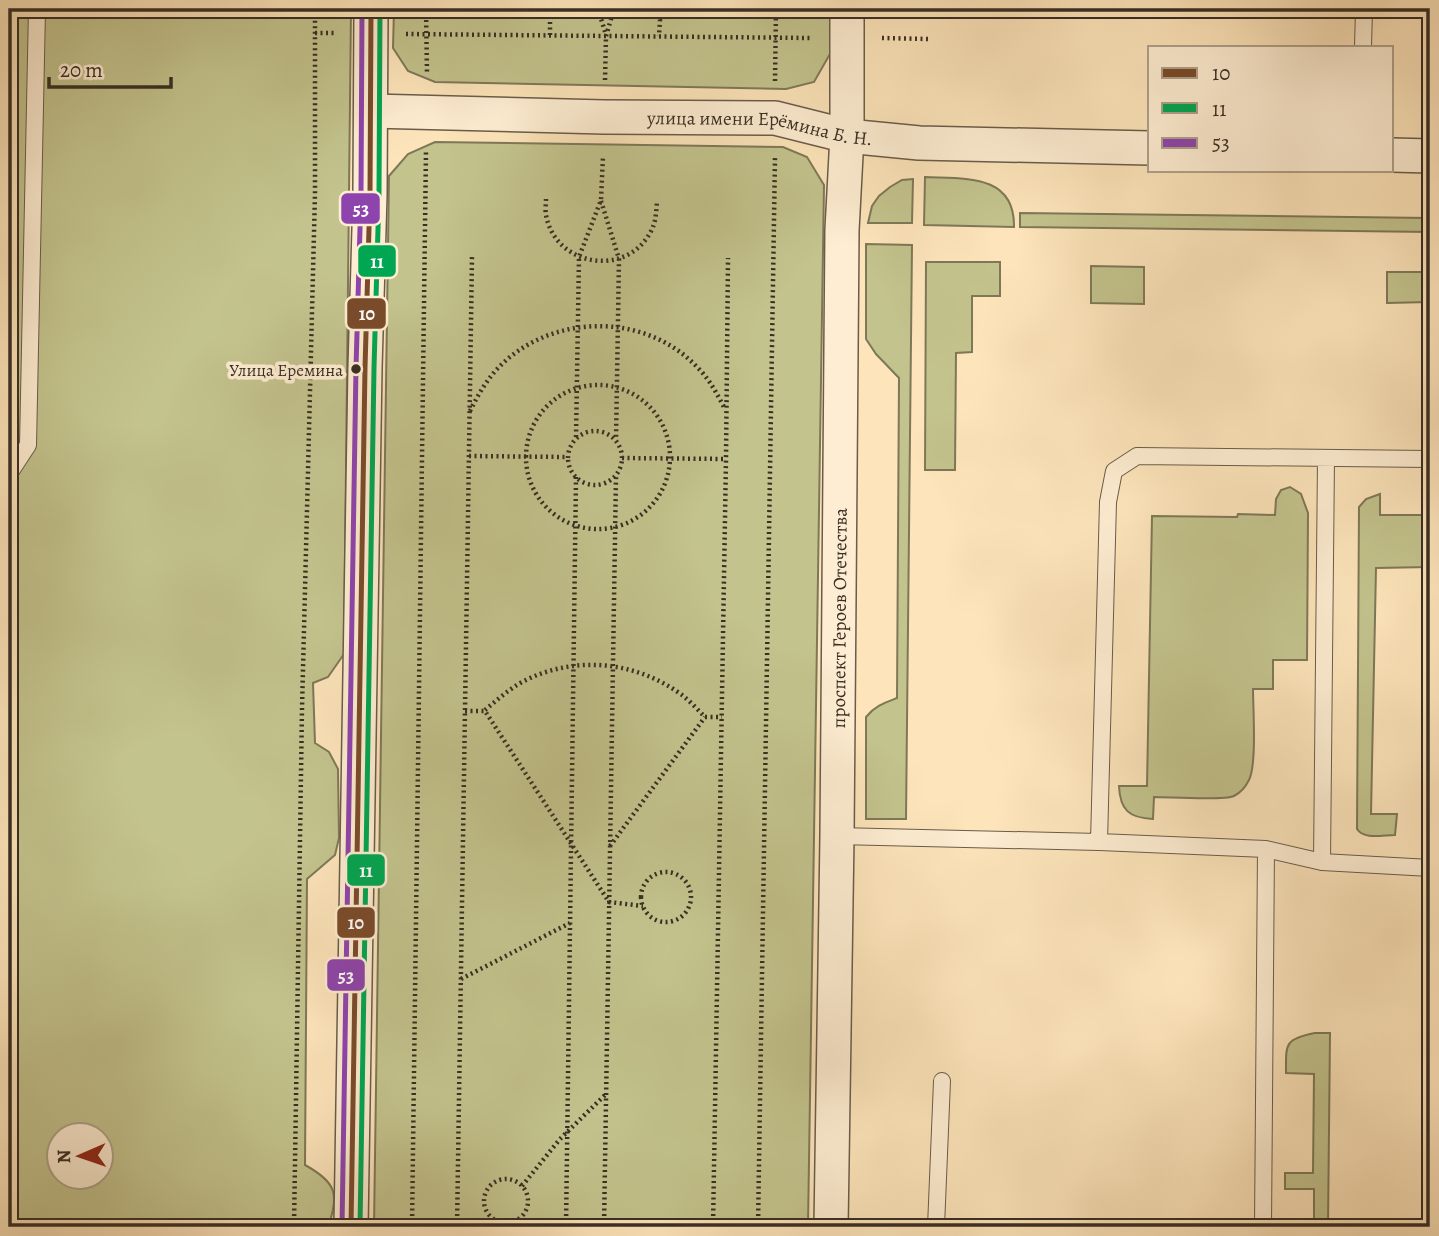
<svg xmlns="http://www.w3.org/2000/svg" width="1439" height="1236" font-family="Alegreya,serif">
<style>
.green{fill:#c3c38d;stroke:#7e7858;stroke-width:2;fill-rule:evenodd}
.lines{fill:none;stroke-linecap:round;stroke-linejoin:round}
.lane-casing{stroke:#695c4a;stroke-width:18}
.street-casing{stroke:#695c4a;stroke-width:36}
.path{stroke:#382e24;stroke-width:4.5;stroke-dasharray:2 3.5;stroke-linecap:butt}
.lane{stroke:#feedd2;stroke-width:16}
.street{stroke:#feedd2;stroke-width:33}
.bus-1-casing{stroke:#feedd2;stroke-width:10}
.bus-2-casing{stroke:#feedd2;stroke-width:10}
.bus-3-casing{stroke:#feedd2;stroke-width:10}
.bus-1{stroke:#7a4b2a;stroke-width:5}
.bus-2{stroke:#00a651;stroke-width:5}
.bus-3{stroke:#8e44ad;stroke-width:5}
.bus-dot{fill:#382e24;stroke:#feedd2;stroke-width:2.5}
.labels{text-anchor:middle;stroke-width:7;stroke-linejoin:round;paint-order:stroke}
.bus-label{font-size:17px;fill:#382e24;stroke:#feedd2;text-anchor:end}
.street-label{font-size:19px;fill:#382e24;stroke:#feedd2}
.line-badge{stroke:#feedd2;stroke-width:2.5}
.badge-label{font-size:19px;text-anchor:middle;font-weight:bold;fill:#fff}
</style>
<rect width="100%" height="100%" fill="#fde4ba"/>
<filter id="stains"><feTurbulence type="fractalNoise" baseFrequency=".00286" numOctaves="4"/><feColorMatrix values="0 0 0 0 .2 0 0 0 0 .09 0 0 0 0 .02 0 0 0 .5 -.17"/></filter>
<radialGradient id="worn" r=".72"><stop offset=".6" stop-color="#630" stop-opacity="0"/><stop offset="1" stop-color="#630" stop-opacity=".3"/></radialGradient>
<path class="green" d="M 9,9 L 351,9 L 344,654 L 328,677 L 313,683 L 315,743 L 329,752 L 338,769 L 339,838 L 335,855 L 307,879 L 305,1165 C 336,1182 340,1194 328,1227 L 9,1227 ZM 60,1134 L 102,1134 L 102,1176 L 60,1176 Z
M 394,9 L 831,9 L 830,54 L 814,82 L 786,89 L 435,82 L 408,71 L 393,48 Z
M 435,142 L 783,147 L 807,157 L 824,185 L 808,1227 L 374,1227 L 389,176 L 408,154 Z
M 925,177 C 963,179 1015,173 1014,227 L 924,225 Z
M 913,179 L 912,223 L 868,223 L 872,206 L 879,196 L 890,187 L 902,180 Z
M 1020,213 L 1430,218 L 1430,232 L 1020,227 Z
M 866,244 L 912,245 L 906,819 L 866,819 L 866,717 C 875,706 884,703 897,698 L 899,378 L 876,354 L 866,339 Z
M 926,262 L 1000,262 L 1000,296 L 972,296 L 972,352 L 956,353 L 955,470 L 925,470 Z
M 1091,266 L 1144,267 L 1144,304 L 1091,303 Z
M 1387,272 L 1430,272 L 1430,302 L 1387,303 Z
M 1290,487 L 1301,494 L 1308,513 L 1307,660 L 1273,660 L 1273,689 L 1253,689 C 1253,709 1257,764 1249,780 C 1246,786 1240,793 1234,796 C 1224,801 1169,797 1154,797 L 1153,819 C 1129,818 1120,810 1119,786 L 1147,786 L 1152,516 L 1237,517 L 1238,514 L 1275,515 L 1276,499 L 1281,490 Z
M 1380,494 L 1380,515 L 1430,515 L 1430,567 L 1376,568 L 1371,814 L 1397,814 L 1395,835 C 1383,835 1364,840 1357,829 L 1359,507 L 1366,499 Z
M 1315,1033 L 1330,1033 L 1328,1227 L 1314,1227 L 1314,1189 L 1285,1189 L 1285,1173 L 1313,1173 L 1314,1074 L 1286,1073 C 1286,1044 1284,1039 1315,1033 Z"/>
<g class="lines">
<g class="lane-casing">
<path id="lane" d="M 1363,47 L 1364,9
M 9,474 L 28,445 L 37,9
M 837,836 L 1099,842 L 1266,849 L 1322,862 L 1430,868
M 1099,842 L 1108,502 L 1114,471 L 1137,456 L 1430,459
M 1322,862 L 1326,459
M 936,1227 L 942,1081
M 1263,1227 L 1266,849"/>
</g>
<g class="street-casing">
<g id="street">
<path id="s1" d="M 371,111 L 604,117 L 775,118 L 847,136 L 919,143 L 1150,148"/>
<path d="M 1392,155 L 1430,156"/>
<path d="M 351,1227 L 365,368 L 370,194 L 371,9"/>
<path id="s2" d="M 831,1227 L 837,836 L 842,230 L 847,136 L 847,9"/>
</g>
</g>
<path class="path" d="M 426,9 L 427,74
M 598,9 L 606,35
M 656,9 L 660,20 L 659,36
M 315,33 L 335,33
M 406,34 L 811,38
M 550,35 L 550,20 L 553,9
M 882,38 L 928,39
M 605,80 L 606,36 L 614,9
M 775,81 L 776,9
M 546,199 C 546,204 545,210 546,215 C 555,266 625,278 650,233 C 656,223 656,213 657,202
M 601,201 L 619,259 L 616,440
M526 457a72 72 0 1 1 144 0a72 72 0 1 1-144 0Z
M 470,411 C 478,395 487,379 500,366 C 553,313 646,312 698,368 C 710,380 717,394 725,409
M568 458a27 27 0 1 1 54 0a27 27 0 1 1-54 0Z
M 576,437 L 579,257 L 601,200 L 603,156
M 469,456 L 568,457
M 622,458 L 726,459
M 485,710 C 497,700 509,689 524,681 C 575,655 636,661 682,695 C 690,701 698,710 705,717 L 722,717
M 465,711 L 485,711 L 609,902 L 643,906
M 610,846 L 705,717
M641 897a25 25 0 1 1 50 0a25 25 0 1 1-50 0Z
M 461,979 L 570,923
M484 1201a22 22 0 1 1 44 0a22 22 0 1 1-44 0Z
M 522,1186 L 560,1139 L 606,1094
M 294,1227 L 302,709 L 315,193 L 315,9
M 412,1227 L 426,150
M 457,1227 L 472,257
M 566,1227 L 576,477
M 604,1227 L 616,476
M 713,1227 L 726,459 L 728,258
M 758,1227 L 775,157"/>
<use href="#lane" class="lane"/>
<use href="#street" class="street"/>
<g class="bus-1-casing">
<path id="bus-1" d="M 351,1227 L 365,368 L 370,194 L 371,9"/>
</g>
<g class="bus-2-casing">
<path id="bus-2" d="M 360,1227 L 374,368 L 379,194 L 380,9"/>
</g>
<g class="bus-3-casing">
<path id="bus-3" d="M 342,1227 L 356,368 L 361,194 L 362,9"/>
</g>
<use href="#bus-1" class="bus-1"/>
<use href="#bus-2" class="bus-2"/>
<use href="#bus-3" class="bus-3"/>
</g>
<circle class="bus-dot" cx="356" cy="369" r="6"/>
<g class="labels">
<g class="bus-label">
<text x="343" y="376">Улица Еремина</text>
</g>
<g class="street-label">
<text dy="7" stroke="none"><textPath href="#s1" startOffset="390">улица имени Ерёмина Б. Н.</textPath></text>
<text dy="7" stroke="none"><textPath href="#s2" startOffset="609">проспект Героев Отечества</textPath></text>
</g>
</g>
<g class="line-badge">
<rect x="340" y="192" width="41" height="33" rx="7" fill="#8e44ad"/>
<rect x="357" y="244" width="40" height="34" rx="7" fill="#00a651"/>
<rect x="346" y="297" width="41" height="33" rx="7" fill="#7a4b2a"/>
<rect x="346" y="853" width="40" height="34" rx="7" fill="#00a651"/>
<rect x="336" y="906" width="40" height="33" rx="7" fill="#7a4b2a"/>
<rect x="326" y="958" width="40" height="34" rx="7" fill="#8e44ad"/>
</g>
<g class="badge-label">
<text x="361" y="215">53</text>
<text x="377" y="268">11</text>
<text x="367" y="320">10</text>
<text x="366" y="877">11</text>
<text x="356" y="929">10</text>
<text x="346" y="982">53</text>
</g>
<rect width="1439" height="1236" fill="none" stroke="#fde4ba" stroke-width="35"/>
<rect x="10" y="10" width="1418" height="1215" fill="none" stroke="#382e24" stroke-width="3.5"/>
<rect x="18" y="18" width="1404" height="1201" fill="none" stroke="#382e24" stroke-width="2"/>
<rect x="1148" y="46" width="245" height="126" fill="#feedd2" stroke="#afa18c" stroke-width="2"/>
<rect x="1162" y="68" width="35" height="10" fill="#7a4b2a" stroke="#afa18c" stroke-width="2"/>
<text x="1212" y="80" font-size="21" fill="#382e24">10</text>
<rect x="1162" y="103" width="35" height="10" fill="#00a651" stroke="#afa18c" stroke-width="2"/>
<text x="1212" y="116" font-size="21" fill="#382e24">11</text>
<rect x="1162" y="138" width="35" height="10" fill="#8e44ad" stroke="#afa18c" stroke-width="2"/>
<text x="1212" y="150" font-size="21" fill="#382e24">53</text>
<g transform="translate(80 1156) rotate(268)"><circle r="33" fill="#feedd2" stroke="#afa18c" stroke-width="2"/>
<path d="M0-5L12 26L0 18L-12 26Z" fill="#8f2418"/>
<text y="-10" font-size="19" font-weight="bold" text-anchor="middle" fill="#382e24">N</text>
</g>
<path d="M49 77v10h122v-10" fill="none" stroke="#382e24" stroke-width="3.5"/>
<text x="60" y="77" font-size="21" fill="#382e24" stroke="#feedd2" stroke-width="5" paint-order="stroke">20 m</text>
<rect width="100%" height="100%" filter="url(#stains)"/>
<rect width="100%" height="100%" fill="url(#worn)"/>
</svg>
